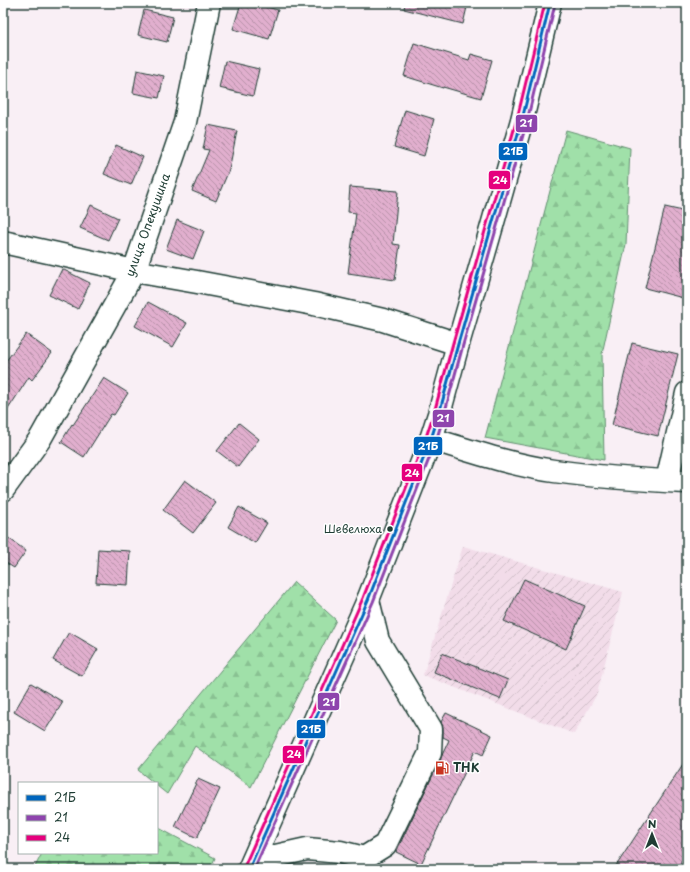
<svg xmlns="http://www.w3.org/2000/svg" width="690" height="872" font-family="'Playpen Sans',sans-serif">
<style>
.industrial{fill:url(#industrial-furrows)}
.forest{fill:url(#forest-firs);stroke:#608e6e}
.building{fill:url(#building-back-hatch);stroke:#1f3d34}
.lines{fill:none;stroke-linecap:round;stroke-linejoin:round}
.minor-casing{stroke:#1f3d34;stroke-width:25}
.major-casing{stroke:#1f3d34;stroke-width:25}
.minor{stroke:#fff;stroke-width:22}
.major{stroke:#fff;stroke-width:22}
.bus-1-casing{stroke:#fff;stroke-width:6}
.bus-2-casing{stroke:#fff;stroke-width:6}
.bus-3-casing{stroke:#fff;stroke-width:6}
.bus-1{stroke:#0065bd;stroke-width:3}
.bus-2{stroke:#8e44ad;stroke-width:3}
.bus-3{stroke:#e5007d;stroke-width:3}
.bus-dot{fill:#1f3d34;stroke:#fff;stroke-width:1.5}
.labels{text-anchor:middle;stroke-width:3;stroke-linejoin:round;paint-order:stroke}
.bus-label{font-size:11px;fill:#1f3d34;stroke:#fff;text-anchor:end}
.street-label{font-size:12px;fill:#1f3d34;stroke:#fff}
.poi-label{font-size:12px;font-weight:bold;fill:#1f3d34;stroke:#fff;text-anchor:start}
.line-badge{stroke:#fff;stroke-width:1.5}
.badge-label{font-size:11px;text-anchor:middle;font-weight:bold;fill:#fff}
</style>
<defs>
<pattern id="industrial-furrows" width="10" height="10" patternUnits="userSpaceOnUse"><rect width="10" height="10" fill="#f2dce9"/><path d="M-1 1l2-2M0 10L10 0M9 11l2-2" fill="none" stroke="#cfbec8"/></pattern>
<pattern id="forest-firs" width="22" height="20" patternUnits="userSpaceOnUse"><rect width="22" height="20" fill="#a0e0a9"/><path d="M5 1l3.5 6h-7zM16 11l3.5 6h-7z" fill="#89c192"/></pattern>
<pattern id="building-back-hatch" width="6" height="6" patternUnits="userSpaceOnUse"><rect width="6" height="6" fill="#e1afce"/><path d="M-1 5l2 2M0 0l6 6M5-1l2 2" fill="none" stroke="#b690a8"/></pattern>
</defs>
<rect width="100%" height="100%" fill="#f9eff5"/>
<filter id="ink" filterUnits="userSpaceOnUse"><feTurbulence type="fractalNoise" baseFrequency=".025" numOctaves="2"/><feDisplacementMap in="SourceGraphic" scale="8" xChannelSelector="R" yChannelSelector="G"/><feConvolveMatrix kernelMatrix="1 2 1 2 8 2 1 2 1" color-interpolation-filters="sRGB"/></filter>
<g filter="url(#ink)">
<path class="industrial" d="M 463,546 L 623,592 L 597,694 L 574,734 L 423,675 Z"/>
<path class="forest" d="M 566,130 L 630,148 L 626,244 L 602,354 L 604,460 L 485,438 Z
M 294,582 L 336,620 L 251,787 L 195,746 L 167,794 L 157,786 L 157,783 L 154,783 L 138,770 Z
M 157,827 L 215,858 L 210,869 L 34,869 L 42,853 L 157,853 Z"/>
<path class="building" d="M 241,3 L 251,3 L 278,10 L 269,39 L 233,29 Z
M 405,3 L 468,3 L 463,24 L 404,9 Z
M 144,10 L 173,17 L 167,42 L 138,35 Z
M 414,43 L 469,60 L 471,54 L 492,60 L 481,98 L 443,87 L 443,88 L 404,76 Z
M 225,61 L 259,69 L 253,96 L 219,88 Z
M 137,70 L 164,76 L 159,98 L 133,93 Z
M 405,110 L 434,119 L 424,156 L 394,147 Z
M 208,125 L 237,131 L 229,170 L 216,201 L 192,191 L 209,150 L 203,149 Z
M 116,145 L 143,157 L 131,185 L 104,174 Z
M 350,187 L 398,191 L 393,244 L 400,245 L 395,280 L 348,273 L 356,213 L 348,212 Z
M 91,205 L 118,218 L 108,240 L 80,228 Z
M 665,207 L 687,212 L 687,299 L 645,288 Z
M 177,220 L 204,231 L 193,259 L 166,249 Z
M 62,269 L 90,283 L 78,309 L 49,295 Z
M 148,302 L 187,323 L 173,347 L 135,326 Z
M 26,334 L 52,353 L 32,380 L 29,377 L 3,417 L 3,365 Z
M 632,343 L 678,354 L 658,436 L 612,425 Z
M 104,378 L 128,393 L 114,415 L 111,414 L 84,457 L 61,442 L 72,424 L 73,425 Z
M 239,423 L 259,439 L 238,467 L 217,451 Z
M 185,480 L 216,503 L 193,533 L 163,510 Z
M 239,507 L 267,523 L 255,543 L 228,527 Z
M 3,534 L 26,551 L 14,568 L 3,561 Z
M 98,549 L 130,551 L 128,585 L 96,583 Z
M 524,579 L 585,606 L 566,649 L 504,621 Z
M 69,632 L 98,649 L 82,676 L 53,660 Z
M 442,653 L 508,680 L 500,699 L 434,672 Z
M 31,683 L 63,702 L 45,731 L 14,712 Z
M 446,713 L 492,735 L 483,755 L 475,751 L 421,864 L 396,852 L 441,758 L 443,753 L 449,740 L 443,737 L 443,729 L 441,722 Z
M 687,758 L 687,853 L 676,869 L 614,869 Z
M 198,779 L 220,789 L 197,838 L 175,827 Z"/>
<g class="lines">
<g class="minor-casing">
<path id="minor" d="M 3,242 L 134,271 L 197,282 L 314,304 L 383,320 L 458,344
M 431,439 C 471,451 512,465 554,471 C 598,477 643,480 687,482
M 667,481 L 687,393
M 3,490 L 40,439 L 134,271 L 185,122 L 209,3
M 253,861 L 307,849 L 340,852 L 364,858 L 385,845 L 430,753 L 431,729 L 378,641 L 368,600"/>
</g>
<g class="major-casing">
<path id="major" d="M 249,869 L 368,600 L 431,439 L 439,414 L 458,344 L 488,240 L 522,120 L 550,3"/>
</g>
<use href="#minor" class="minor"/>
<use href="#major" class="major"/>
<g class="bus-1-casing">
<path id="bus-1" d="M 249,869 L 368,600 L 431,439 L 439,414 L 458,344 L 522,120 L 550,3"/>
</g>
<g class="bus-2-casing">
<path id="bus-2" d="M 254,869 L 373,602 L 436,441 L 444,415 L 463,345 L 527,121 L 555,4"/>
</g>
<g class="bus-3-casing">
<path id="bus-3" d="M 244,867 L 363,598 L 426,437 L 434,413 L 453,343 L 517,119 L 545,3"/>
</g>
<use href="#bus-1" class="bus-1"/>
<use href="#bus-2" class="bus-2"/>
<use href="#bus-3" class="bus-3"/>
</g>
</g>
<defs>
<g id="fuel-bare" transform="scale(1.08)"><path d="M-5.5-6h7V0h2V4h1.3V-2.5L3-4.5l.8-.8L6-3V5H2.5V1h-1V6h-7ZM-4.2-4.7v3.2H.2V-4.7Z" fill="#c8321e" stroke="#fff" stroke-width="2.5" paint-order="stroke"/></g>
</defs>
<g fill-rule="evenodd">
<use href="#fuel-bare" x="442" y="768"/>
</g>
<circle class="bus-dot" cx="390" cy="529" r="3.5"/>
<g class="labels">
<g class="bus-label">
<text x="382" y="533">Шевелюха</text>
</g>
<g class="street-label">
<text transform="translate(148 225) rotate(-70)" y="4">улица Опекушина</text>
</g>
<g class="poi-label">
<text x="453" y="772">ТНК</text>
</g>
</g>
<g class="line-badge">
<rect x="515" y="114" width="23" height="19" rx="4" fill="#8e44ad"/>
<rect x="498" y="142" width="30" height="19" rx="4" fill="#0065bd"/>
<rect x="488" y="170" width="23" height="20" rx="4" fill="#e5007d"/>
<rect x="432" y="409" width="23" height="19" rx="4" fill="#8e44ad"/>
<rect x="413" y="436" width="30" height="20" rx="4" fill="#0065bd"/>
<rect x="401" y="463" width="22" height="19" rx="4" fill="#e5007d"/>
<rect x="317" y="692" width="23" height="19" rx="4" fill="#8e44ad"/>
<rect x="296" y="719" width="30" height="20" rx="4" fill="#0065bd"/>
<rect x="282" y="745" width="23" height="19" rx="4" fill="#e5007d"/>
</g>
<g class="badge-label">
<text x="526" y="127">21</text>
<text x="513" y="155">21Б</text>
<text x="500" y="184">24</text>
<text x="443" y="422">21</text>
<text x="428" y="450">21Б</text>
<text x="412" y="477">24</text>
<text x="329" y="706">21</text>
<text x="311" y="733">21Б</text>
<text x="294" y="758">24</text>
</g>
<rect width="690" height="872" fill="none" stroke="#fff" stroke-width="16"/>
<rect x="8" y="8" width="674" height="856" fill="none" stroke="#1f3d34" stroke-width="1.5" filter="url(#ink)"/>
<rect x="18" y="782" width="140" height="72" fill="#ffffff" stroke="#a5b1ae"/>
<rect x="26" y="795" width="20" height="6" fill="#0065bd" stroke="#a5b1ae"/>
<text x="54" y="802" font-size="12" fill="#1f3d34">21Б</text>
<rect x="26" y="815" width="20" height="6" fill="#8e44ad" stroke="#a5b1ae"/>
<text x="54" y="822" font-size="12" fill="#1f3d34">21</text>
<rect x="26" y="835" width="20" height="6" fill="#e5007d" stroke="#a5b1ae"/>
<text x="54" y="842" font-size="12" fill="#1f3d34">24</text>
<g transform="translate(652 834)" stroke="#ffffff" stroke-width="3" paint-order="stroke">
<path d="M0-3L7 15L0 10L-7 15Z" fill="#1f3d34"/>
<text y="-6" font-size="11" font-weight="bold" text-anchor="middle" fill="#1f3d34">N</text>
</g>
</svg>
